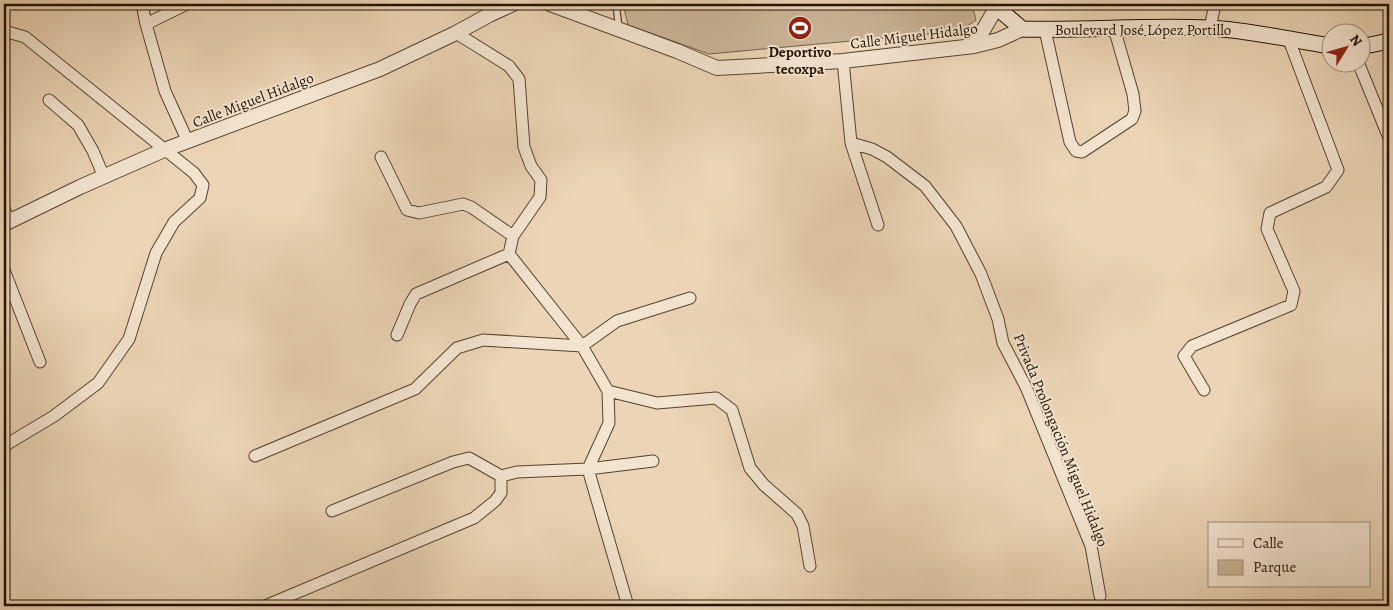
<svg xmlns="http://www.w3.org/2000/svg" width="1393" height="610" font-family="Alegreya,serif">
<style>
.green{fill:#cab497;stroke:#76634c}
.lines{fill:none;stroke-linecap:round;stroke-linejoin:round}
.service-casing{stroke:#55432f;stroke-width:8}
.minor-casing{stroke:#55432f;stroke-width:13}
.tertiary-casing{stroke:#55432f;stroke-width:16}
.secondary-casing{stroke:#231202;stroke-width:17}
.service{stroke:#f3e4d0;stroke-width:5.5}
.minor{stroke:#f3e4d0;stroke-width:11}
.tertiary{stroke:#f3e4d0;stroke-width:14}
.secondary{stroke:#f3e4d0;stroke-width:15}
.labels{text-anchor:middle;stroke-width:4;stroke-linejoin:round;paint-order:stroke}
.street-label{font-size:15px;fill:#231202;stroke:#f3e4d0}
.poi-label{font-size:15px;font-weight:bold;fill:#231202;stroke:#f3e4d0}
</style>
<rect width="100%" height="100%" fill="#ecd5b6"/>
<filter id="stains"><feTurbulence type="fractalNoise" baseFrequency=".004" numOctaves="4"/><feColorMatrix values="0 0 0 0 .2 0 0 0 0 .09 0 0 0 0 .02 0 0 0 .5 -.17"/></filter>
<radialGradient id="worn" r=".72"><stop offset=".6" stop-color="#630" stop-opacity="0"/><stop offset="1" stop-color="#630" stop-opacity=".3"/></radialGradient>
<path class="green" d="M 623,4 L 972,4 L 976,20 L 960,31 L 709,54 L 628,25 Z"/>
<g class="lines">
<g class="service-casing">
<path id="service" d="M 482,4 L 489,15
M 616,4 L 619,29"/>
</g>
<g class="minor-casing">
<path id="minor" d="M 142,4 L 146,24 L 165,91 L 188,142
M 146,24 L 187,4
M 1210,28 L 1215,4
M 1045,30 L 1070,142 L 1076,151 L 1082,152 L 1132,119 L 1135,111 L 1133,94 L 1114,28
M 4,31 L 25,37 L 194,173 L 203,185 L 200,198 L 174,222 L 156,253 L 129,339 L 98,383 L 54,416 L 4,446
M 456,33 L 509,66 L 519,79 L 524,147 L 531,166 L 541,180 L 540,197 L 513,236 L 509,254 L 582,346 L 608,391 L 609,423 L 588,469 L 628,606
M 843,61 L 851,143 L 872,149 L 887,157 L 925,186 L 956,226 L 981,274 L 998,319 L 1003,343 L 1026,387 L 1091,546 L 1100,596
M 1358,62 L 1389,138
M 49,100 L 78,125 L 93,151 L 104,177
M 851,143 L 878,225
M 381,157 L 407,210 L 419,213 L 463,204 L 471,207 L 513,236
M 4,208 L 9,221
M 4,270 L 40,362
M 397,335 L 410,304 L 416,294 L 509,254
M 1204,390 L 1184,356 L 1192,346 L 1291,305 L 1294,291 L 1267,229 L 1270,213 L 1326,187 L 1338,170 L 1289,40
M 608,391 L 657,403 L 716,398 L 732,410 L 750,468 L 764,485 L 797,514 L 803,526 L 810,566
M 255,456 L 415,389 L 457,348 L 483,340 L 582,346 L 617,321 L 690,298
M 332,511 L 453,462 L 469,458 L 501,476
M 265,606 L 474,518 L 495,501 L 501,493 L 501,476 L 517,472 L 588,469 L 653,461"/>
</g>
<g class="tertiary-casing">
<path id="tertiary" d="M 550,4 L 677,51 L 717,68 L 843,61 L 974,46 L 998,40 L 1022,29
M 974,46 L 996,8
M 4,224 L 80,187 L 164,150 L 380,69 L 456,33 L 489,15 L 513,4"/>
</g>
<g class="secondary-casing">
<path id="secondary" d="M 993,4 L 1022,29 C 1084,31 1147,25 1209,28 C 1250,30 1290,40 1330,46
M 1360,47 L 1389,41"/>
</g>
<use href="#service" class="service"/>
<use href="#minor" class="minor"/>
<use href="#tertiary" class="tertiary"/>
<use href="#secondary" class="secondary"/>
</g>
<defs>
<g id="stadium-disc" transform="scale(1.25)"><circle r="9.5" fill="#8f2418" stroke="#f3e4d0"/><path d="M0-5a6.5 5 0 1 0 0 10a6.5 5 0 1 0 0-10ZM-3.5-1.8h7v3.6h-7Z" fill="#fff"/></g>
</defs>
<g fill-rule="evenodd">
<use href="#stadium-disc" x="800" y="28"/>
</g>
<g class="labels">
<g class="street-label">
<text x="1143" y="35">Boulevard José López Portillo</text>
<text transform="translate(914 36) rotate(-7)" y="5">Calle Miguel Hidalgo</text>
<text transform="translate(253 100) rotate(-21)" y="5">Calle Miguel Hidalgo</text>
<text transform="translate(1061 440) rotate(68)" y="5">Privada Prolongación Miguel Hidalgo</text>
</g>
<g class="poi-label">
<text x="800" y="57">Deportivo<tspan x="800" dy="17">tecoxpa</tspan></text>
</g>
</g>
<rect width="1393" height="610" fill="none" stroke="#ecd5b6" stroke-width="20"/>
<rect x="5" y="5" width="1383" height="600" fill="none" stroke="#231202" stroke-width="2.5"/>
<rect x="10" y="10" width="1373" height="590" fill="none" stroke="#231202"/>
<rect x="1208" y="522" width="162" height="65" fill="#f3e4d0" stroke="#a0907e"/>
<rect x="1218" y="539" width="25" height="8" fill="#f3e4d0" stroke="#a0907e"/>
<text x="1253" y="548" font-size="15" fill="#231202">Calle</text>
<rect x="1218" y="560" width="25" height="15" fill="#cab497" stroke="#a0907e"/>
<text x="1253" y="572" font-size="15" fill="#231202">Parque</text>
<g transform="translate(1346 48) rotate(53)"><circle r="24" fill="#f3e4d0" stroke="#a0907e"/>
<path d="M0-4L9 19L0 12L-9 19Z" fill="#8f2418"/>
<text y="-8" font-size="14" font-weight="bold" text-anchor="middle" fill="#231202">N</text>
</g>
<rect width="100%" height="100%" filter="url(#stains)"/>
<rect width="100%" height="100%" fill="url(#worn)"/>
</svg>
